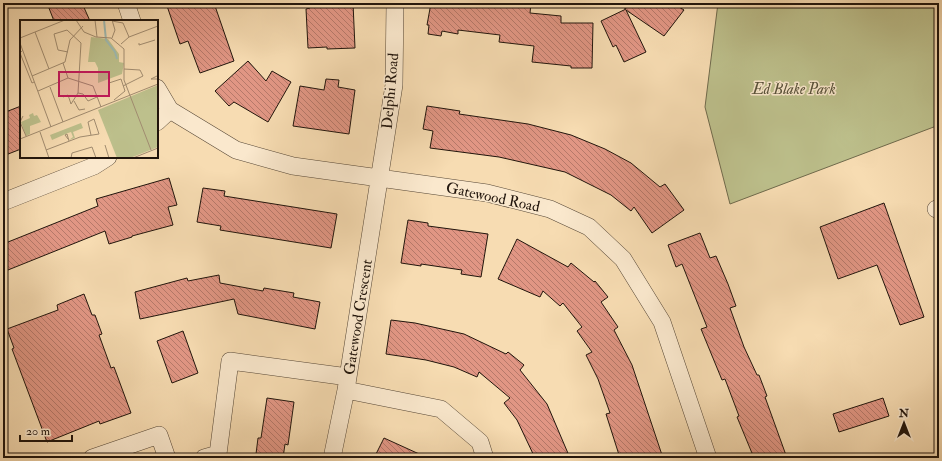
<svg xmlns="http://www.w3.org/2000/svg" width="942" height="461" font-family="'IM FELL Double Pica',serif">
<style>
.park{fill:#bdc08c;stroke:#6f6a4c}
.building{fill:url(#building-back-hatch);stroke:#21150c}
.lines{fill:none;stroke-linecap:round;stroke-linejoin:round}
.minor-casing{stroke:#564736;stroke-width:18}
.minor{stroke:#fae8cd;stroke-width:17}
.labels{text-anchor:middle;stroke-width:3;stroke-linejoin:round;paint-order:stroke}
.park-label{font-size:15px;font-style:italic;fill:#585139;stroke:#fae8cd}
.street-label{font-size:15px;fill:#21150c;stroke:#fae8cd}
.inset-river{fill:none;stroke:#9ebab2;stroke-width:2}
.inset-road{fill:none;stroke:#a18c70;stroke-width:1}
.view{fill:#c2185b;fill-opacity:0.15;stroke:#c2185b;stroke-width:2}
.inset-edge{fill:none;stroke:#21150c;stroke-width:2}
</style>
<defs>
<pattern id="building-back-hatch" width="6" height="6" patternUnits="userSpaceOnUse"><rect width="6" height="6" fill="#e19684"/><path d="M-1 5l2 2M0 0l6 6M5-1l2 2" fill="none" stroke="#b6796a"/></pattern>
</defs>
<rect width="100%" height="100%" fill="#f7dcb2"/>
<filter id="stains"><feTurbulence type="fractalNoise" baseFrequency=".005" numOctaves="4"/><feColorMatrix values="0 0 0 0 .2 0 0 0 0 .09 0 0 0 0 .02 0 0 0 .5 -.17"/></filter>
<radialGradient id="worn" r=".72"><stop offset=".6" stop-color="#630" stop-opacity="0"/><stop offset="1" stop-color="#630" stop-opacity=".3"/></radialGradient>
<path class="park" d="M 718,3 L 939,3 L 939,125 L 730,204 L 705,107 Z"/>
<path class="building" d="M 47,3 L 82,3 L 90,21 L 54,21 Z
M 166,3 L 214,3 L 234,61 L 200,73 L 188,41 L 180,44 Z
M 309,3 L 353,3 L 355,48 L 327,49 L 327,47 L 308,48 L 306,9 L 310,8 Z
M 431,3 L 531,3 L 530,13 L 561,16 L 561,23 L 593,23 L 592,68 L 571,68 L 571,66 L 532,62 L 534,46 L 499,42 L 500,35 L 458,30 L 458,34 L 442,31 L 441,36 L 428,34 L 429,25 L 427,25 Z
M 616,3 L 673,3 L 684,10 L 664,36 L 626,10 L 646,52 L 624,62 L 616,45 L 613,47 L 601,21 L 626,9 Z
M 248,61 L 266,81 L 272,71 L 291,82 L 268,122 L 234,102 L 229,106 L 215,91 Z
M 326,79 L 339,80 L 338,87 L 355,90 L 349,134 L 293,126 L 300,86 L 324,90 Z
M 21,106 L 21,149 L 3,156 L 3,113 Z
M 427,106 L 460,111 L 459,114 L 528,124 L 571,135 L 605,149 L 631,163 L 660,187 L 665,184 L 684,210 L 652,233 L 634,207 L 631,211 L 611,195 L 565,172 L 499,157 L 430,148 L 433,131 L 423,129 Z
M 169,178 L 177,205 L 168,207 L 173,225 L 132,236 L 132,237 L 109,244 L 105,231 L 3,272 L 3,244 L 98,206 L 96,199 Z
M 203,188 L 225,191 L 224,196 L 337,214 L 331,248 L 220,230 L 221,226 L 197,222 Z
M 884,203 L 924,317 L 900,325 L 877,265 L 838,279 L 820,227 Z
M 408,220 L 428,223 L 428,226 L 488,234 L 481,277 L 461,274 L 462,270 L 421,264 L 421,266 L 401,263 Z
M 700,233 L 710,258 L 716,256 L 728,284 L 736,306 L 730,308 L 744,347 L 757,375 L 759,375 L 767,396 L 765,397 L 787,458 L 754,458 L 737,417 L 739,416 L 725,379 L 722,380 L 701,329 L 707,327 L 682,264 L 676,267 L 668,245 Z
M 517,239 L 568,267 L 571,263 L 594,282 L 595,281 L 608,297 L 601,302 L 618,327 L 614,330 L 632,365 L 663,458 L 620,458 L 606,414 L 610,413 L 598,379 L 586,355 L 592,352 L 577,331 L 582,327 L 563,303 L 560,306 L 543,291 L 540,297 L 498,279 Z
M 219,275 L 220,283 L 263,291 L 264,288 L 294,293 L 293,297 L 320,302 L 315,329 L 238,314 L 234,299 L 140,319 L 135,292 L 187,278 L 188,281 Z
M 84,294 L 92,315 L 95,315 L 102,334 L 99,335 L 111,368 L 114,367 L 131,413 L 100,424 L 99,421 L 47,442 L 12,349 L 14,348 L 7,329 L 58,310 L 57,305 Z
M 391,320 L 415,323 L 464,334 L 506,354 L 508,352 L 524,365 L 520,370 L 547,404 L 570,458 L 535,458 L 517,420 L 504,403 L 510,398 L 479,372 L 477,377 L 454,367 L 426,360 L 386,354 Z
M 183,331 L 198,373 L 172,383 L 157,341 Z
M 267,398 L 294,402 L 288,445 L 285,444 L 283,458 L 256,454 L 258,438 L 261,438 Z
M 883,398 L 889,416 L 839,432 L 833,414 Z
M 384,438 L 428,458 L 374,458 Z"/>
<g class="lines">
<g class="minor-casing">
<path id="minor" d="M 126,3 L 132,21
M 395,3 L 394,85 L 346,390 L 441,409 L 480,442 L 485,458
M 157,88 L 170,110 L 236,150 L 293,166 L 487,193 L 550,209 L 589,227 L 623,259 L 662,322 L 708,458
M 157,122 L 170,110
M 3,202 L 94,166 L 108,157
M 936,209 L 939,208
M 92,458 L 159,435 L 167,458
M 204,458 L 218,454 L 230,361 L 348,377
M 332,458 L 346,390"/>
</g>
<use href="#minor" class="minor"/>
</g>
<g class="labels">
<g class="park-label">
<text x="794" y="94">Ed Blake Park</text>
</g>
<g class="street-label">
<text transform="translate(390 91) rotate(-85)" y="5">Delphi Road</text>
<text transform="translate(493 197) rotate(12)" y="5">Gatewood Road</text>
<text transform="translate(358 317) rotate(-81)" y="5">Gatewood Crescent</text>
</g>
</g>
<g transform="translate(20 20)">
<rect width="138" height="138" fill="#f7dcb2"/>
<path d="M 13,93 L 14,96 L 17,95 L 21,102 L 10,106 L 10,114 L 6,116 L 1,102 L 10,98 L 9,95 ZM 61,103 L 63,108 L 53,112 L 55,118 L 49,120 L 53,117 L 51,112 L 48,113 L 32,120 L 30,115 Z" fill="#bdc08c"/>
<path d="M 138,65 L 138,127 L 110,138 L 97,138 L 78,90 Z" fill="#bdc08c"/>
<path d="M 71,17 L 88,19 L 99,34 L 99,42 L 104,43 L 102,54 L 78,63 L 78,48 L 75,42 L 68,42 Z" fill="#bdc08c"/>
<path class="inset-river" d="M 84,0 L 86,20 L 95,32 L 97,39"/>
<path class="inset-road" d="M 56,0 L 64,12 L 76,17 L 91,18 L 104,29 L 104,60 L 131,130M 75,0 L 77,17M 92,0 L 95,10 L 92,18M 92,1 L 103,3 L 109,17M 15,12 L 29,49M 0,18 L 45,0M 0,23 L 31,107M 119,23 L 119,25 L 135,20M 101,24 L 109,17 L 138,6M 3,30 L 0,33 L 8,53M 48,32 L 38,30 L 34,14 L 47,10 L 61,23 L 58,73 L 63,74 L 68,81 L 77,77M 43,43 L 48,58 L 73,66 L 81,87M 8,53 L 12,63 L 14,62M 12,56 L 45,42 L 50,20 L 63,6M 137,56 L 131,59 L 137,59M 89,63 L 101,59 L 105,71 L 94,80M 103,66 L 123,56 L 120,50 L 104,49M 30,67 L 43,102M 18,71 L 48,58M 43,77 L 48,75 L 51,84 L 58,73M 54,81 L 59,90 L 65,89M 3,96 L 0,102 L 6,116M 20,112 L 29,138M 0,119 L 138,64M 48,119 L 45,115 L 47,114 L 49,121M 85,125 L 89,138M 26,130 L 60,117 L 79,114 L 74,99 L 68,102 L 71,115M 51,138 L 52,133 L 72,127 L 76,138M 113,138 L 138,128"/>
<path class="view" d="M 39,52 L 89,52 L 89,76 L 39,76 Z"/>
<rect width="138" height="138" class="inset-edge"/>
</g>
<rect width="942" height="461" fill="none" stroke="#f7dcb2" stroke-width="16"/>
<rect x="4" y="4" width="934" height="453" fill="none" stroke="#21150c" stroke-width="2"/>
<rect x="8" y="8" width="926" height="445" fill="none" stroke="#21150c"/>
<g transform="translate(904 423)" stroke="#fae8cd" stroke-width="3" paint-order="stroke">
<path d="M0-3L7 15L0 10L-7 15Z" fill="#21150c"/>
<text y="-6" font-size="11" font-weight="bold" text-anchor="middle" fill="#21150c">N</text>
</g>
<path d="M20 435v6h52v-6" fill="none" stroke="#21150c" stroke-width="2"/>
<text x="26" y="435" font-size="12" fill="#21150c" stroke="#fae8cd" stroke-width="3" paint-order="stroke">20 m</text>
<rect width="100%" height="100%" filter="url(#stains)"/>
<rect width="100%" height="100%" fill="url(#worn)"/>
</svg>
